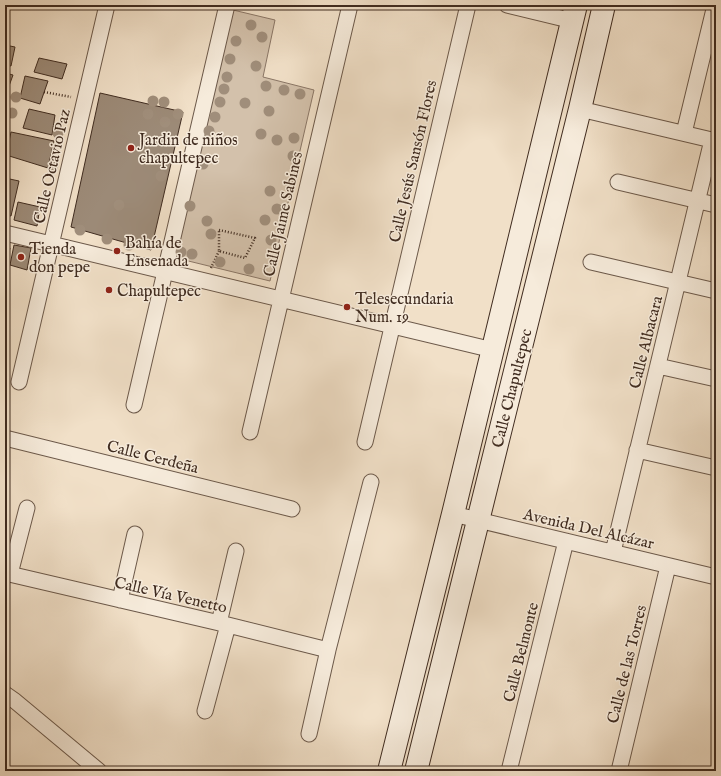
<svg xmlns="http://www.w3.org/2000/svg" width="721" height="776" font-family="'IM FELL English',serif">
<style>
.green{fill:#d3c1ab;stroke:#8a7666}
.building{fill:#9c8a77;stroke:#402c20}
.lines{fill:none;stroke-linecap:round;stroke-linejoin:round}
.street-casing{stroke:#6c594a;stroke-width:17}
.secondary-casing{stroke:#402c20;stroke-width:24}
.path{stroke:#402c20;stroke-width:2.5;stroke-dasharray:1 2;stroke-linecap:butt}
.street{stroke:#f6ebdb;stroke-width:15}
.secondary{stroke:#f6ebdb;stroke-width:22}
.tree{fill:#a08e7b}
.poi-dot{fill:#8f2418;stroke:#f6ebdb;stroke-width:1.5}
.labels{text-anchor:middle;stroke-width:3;stroke-linejoin:round;paint-order:stroke}
.poi-label{font-size:16px;fill:#402c20;stroke:#f6ebdb;text-anchor:start}
.street-label{font-size:16px;fill:#402c20;stroke:#f6ebdb}
</style>
<rect width="100%" height="100%" fill="#f1e0c8"/>
<filter id="stains"><feTurbulence type="fractalNoise" baseFrequency=".005" numOctaves="4"/><feColorMatrix values="0 0 0 0 .2 0 0 0 0 .09 0 0 0 0 .02 0 0 0 .5 -.17"/></filter>
<radialGradient id="worn" r=".72"><stop offset=".6" stop-color="#630" stop-opacity="0"/><stop offset="1" stop-color="#630" stop-opacity=".3"/></radialGradient>
<path class="green" d="M 233,10 L 275,20 L 263,77 L 314,90 L 270,281 L 168,256 Z"/>
<path class="building" d="M 5,45 L 15,47 L 11,66 L 5,65 Z
M 39,58 L 67,64 L 62,79 L 34,72 Z
M 5,73 L 13,75 L 5,97 Z
M 25,76 L 48,81 L 40,104 L 20,98 Z
M 100,93 L 183,112 L 151,250 L 71,227 Z
M 29,109 L 55,115 L 52,135 L 23,128 Z
M 11,132 L 54,141 L 48,168 L 6,155 Z
M 5,178 L 19,181 L 11,216 L 5,215 Z
M 18,202 L 40,207 L 37,226 L 14,220 Z
M 14,245 L 31,248 L 27,270 L 10,265 Z
M 5,247 L 10,248 L 6,264 L 5,264 Z"/>
<g class="lines">
<g class="street-casing">
<path id="street" d="M 507,5 L 573,21
M 580,109 L 716,141
M 684,133 L 715,5
M 618,182 L 716,205
M 5,233 L 493,350
M 591,262 L 716,291
M 658,366 L 716,379
M 19,382 L 107,5
M 134,405 L 227,5
M 250,432 L 350,5
M 5,438 L 292,509
M 365,442 L 468,5
M 637,450 L 716,468
M 453,514 L 716,577
M 613,552 L 712,140
M 5,573 L 228,625 L 328,650
M 10,574 L 27,508
M 120,600 L 135,534
M 219,623 L 236,551
M 5,694 L 15,701 L 99,771
M 205,711 L 228,625
M 309,734 L 328,650 L 371,482
M 509,771 L 566,541
M 619,771 L 668,566"/>
</g>
<g class="secondary-casing">
<path id="secondary" d="M 389,771 L 453,514 L 576,5
M 416,771 L 580,109 L 604,5"/>
</g>
<path class="path" d="M 44,92 L 71,97
M 53,126 L 63,129
M 51,154 L 57,155
M 219,230 L 255,238 L 245,258 L 219,251 Z
M 211,268 L 219,251"/>
<use href="#street" class="street"/>
<use href="#secondary" class="secondary"/>
</g>
<g class="tree">
<circle cx="251" cy="25" r="5.5"/>
<circle cx="262" cy="37" r="5.5"/>
<circle cx="236" cy="41" r="5.5"/>
<circle cx="230" cy="59" r="5.5"/>
<circle cx="256" cy="66" r="5.5"/>
<circle cx="227" cy="77" r="5.5"/>
<circle cx="266" cy="86" r="5.5"/>
<circle cx="224" cy="89" r="5.5"/>
<circle cx="284" cy="90" r="5.5"/>
<circle cx="300" cy="94" r="5.5"/>
<circle cx="16" cy="97" r="5.5"/>
<circle cx="153" cy="101" r="5.5"/>
<circle cx="164" cy="102" r="5.5"/>
<circle cx="220" cy="102" r="5.5"/>
<circle cx="245" cy="103" r="5.5"/>
<circle cx="269" cy="111" r="5.5"/>
<circle cx="12" cy="113" r="5.5"/>
<circle cx="148" cy="114" r="5.5"/>
<circle cx="178" cy="114" r="5.5"/>
<circle cx="215" cy="117" r="5.5"/>
<circle cx="165" cy="122" r="5.5"/>
<circle cx="209" cy="131" r="5.5"/>
<circle cx="58" cy="133" r="5.5"/>
<circle cx="261" cy="134" r="5.5"/>
<circle cx="294" cy="138" r="5.5"/>
<circle cx="277" cy="140" r="5.5"/>
<circle cx="293" cy="156" r="5.5"/>
<circle cx="165" cy="163" r="5.5"/>
<circle cx="203" cy="164" r="5.5"/>
<circle cx="53" cy="165" r="5.5"/>
<circle cx="161" cy="176" r="5.5"/>
<circle cx="270" cy="191" r="5.5"/>
<circle cx="119" cy="205" r="5.5"/>
<circle cx="190" cy="206" r="5.5"/>
<circle cx="277" cy="209" r="5.5"/>
<circle cx="265" cy="220" r="5.5"/>
<circle cx="207" cy="221" r="5.5"/>
<circle cx="80" cy="230" r="5.5"/>
<circle cx="211" cy="234" r="5.5"/>
<circle cx="107" cy="239" r="5.5"/>
<circle cx="271" cy="240" r="5.5"/>
<circle cx="129" cy="245" r="5.5"/>
<circle cx="181" cy="252" r="5.5"/>
<circle cx="192" cy="254" r="5.5"/>
<circle cx="220" cy="262" r="5.5"/>
<circle cx="249" cy="269" r="5.5"/>
</g>
<g class="poi-dot">
<circle cx="131" cy="148" r="4"/>
<circle cx="117" cy="251" r="4"/>
<circle cx="21" cy="257" r="4"/>
<circle cx="109" cy="290" r="4"/>
<circle cx="347" cy="307" r="4"/>
</g>
<g class="labels">
<g class="poi-label">
<text x="139" y="145">Jardin de niños<tspan x="139" dy="18">chapultepec</tspan></text>
<text x="125" y="248">Bahía de<tspan x="125" dy="18">Ensenada</tspan></text>
<text x="29" y="254">Tienda<tspan x="29" dy="18">don pepe</tspan></text>
<text x="117" y="296">Chapultepec</text>
<text x="355" y="304">Telesecundaria<tspan x="355" dy="18">Num. 19</tspan></text>
</g>
<g class="street-label">
<text transform="translate(412 161) rotate(-77)" y="6">Calle Jesús Sansón Flores</text>
<text transform="translate(51 166) rotate(-77)" y="6">Calle Octavio Paz</text>
<text transform="translate(282 214) rotate(-77)" y="6">Calle Jaime Sabines</text>
<text transform="translate(645 342) rotate(-76)" y="6">Calle Albacara</text>
<text transform="translate(511 388) rotate(-76)" y="6">Calle Chapultepec</text>
<text transform="translate(153 456) rotate(14)" y="6">Calle Cerdeña</text>
<text transform="translate(589 528) rotate(13)" y="6">Avenida Del Alcázar</text>
<text transform="translate(171 594) rotate(13)" y="6">Calle Vía Venetto</text>
<text transform="translate(520 652) rotate(-76)" y="6">Calle Belmonte</text>
<text transform="translate(626 664) rotate(-76)" y="6">Calle de las Torres</text>
</g>
</g>
<rect width="721" height="776" fill="none" stroke="#f1e0c8" stroke-width="20"/>
<rect x="6" y="6" width="709" height="764" fill="none" stroke="#402c20" stroke-width="2"/>
<rect x="10" y="10" width="701" height="756" fill="none" stroke="#402c20"/>
<rect width="100%" height="100%" filter="url(#stains)"/>
<rect width="100%" height="100%" fill="url(#worn)"/>
</svg>
